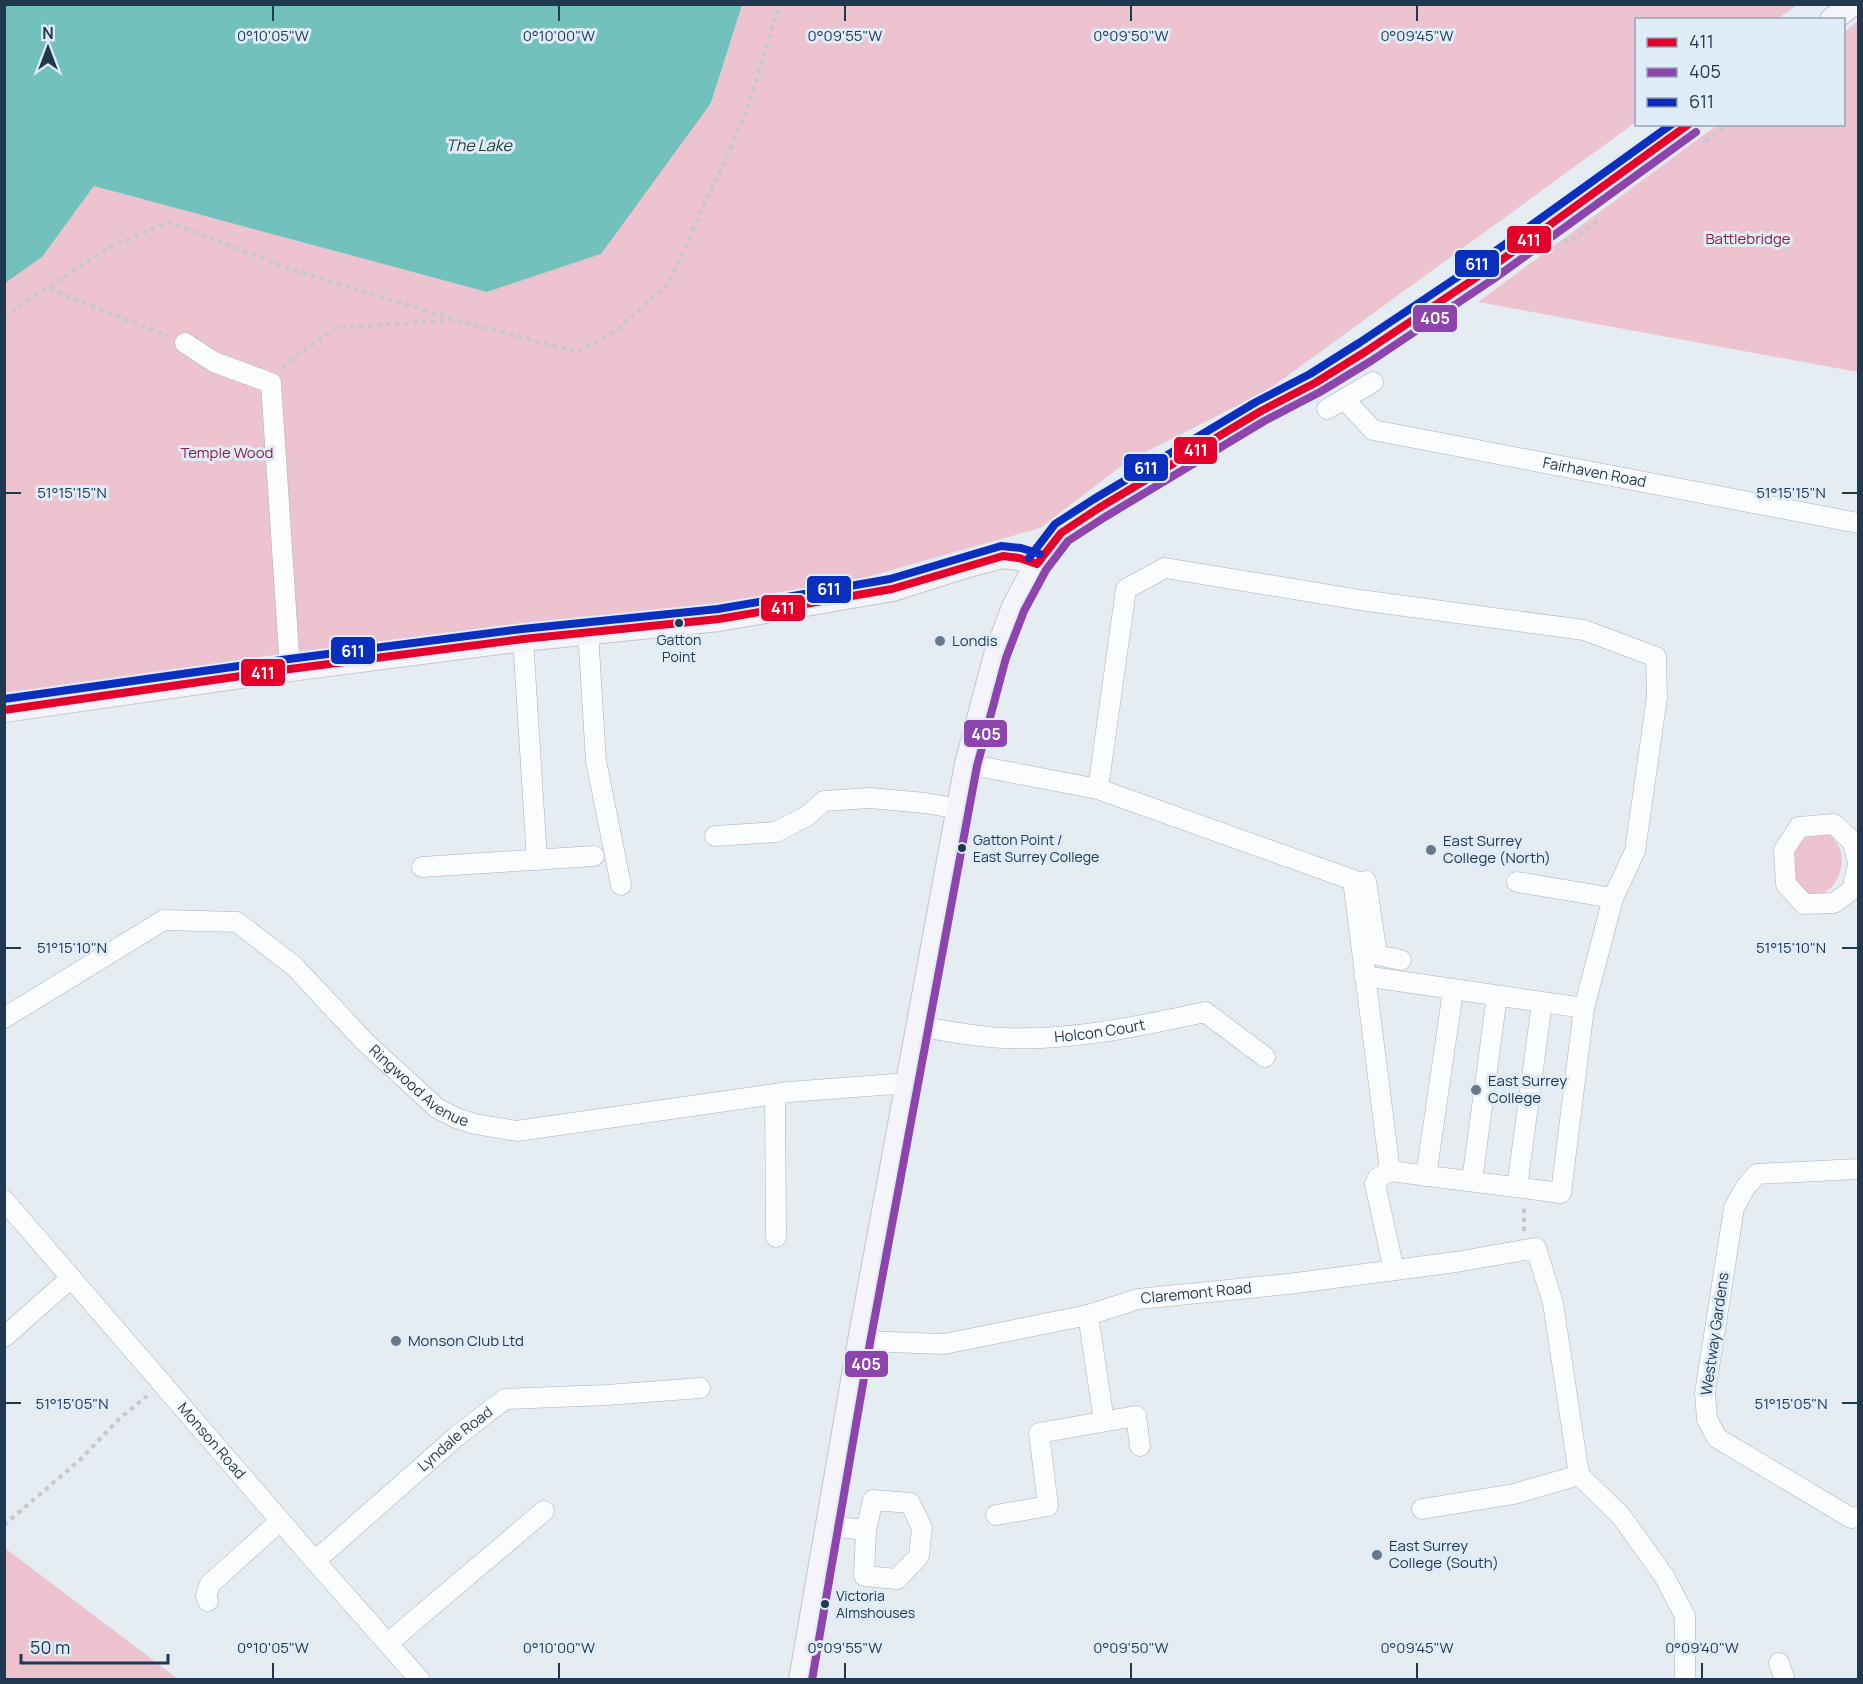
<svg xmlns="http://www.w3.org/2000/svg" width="1863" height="1684" font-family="Manrope,sans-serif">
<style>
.green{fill:#ecc3ce}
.water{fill:#72c1bc}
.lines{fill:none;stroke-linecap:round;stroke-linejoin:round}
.minor-casing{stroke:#a5b3c0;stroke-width:21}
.major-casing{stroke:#c2c4ce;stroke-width:26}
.path{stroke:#c5c9ce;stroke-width:4;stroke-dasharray:4.5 4.5;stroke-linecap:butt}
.minor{stroke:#fbfcfd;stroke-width:20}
.major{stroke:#f5f4f9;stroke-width:24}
.bus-1-casing{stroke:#e0ecf7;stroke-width:12}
.bus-2-casing{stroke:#e0ecf7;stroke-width:12}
.bus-3-casing{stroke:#e0ecf7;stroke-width:12}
.bus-1{stroke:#e4002b;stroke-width:8}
.bus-2{stroke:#8e44ad;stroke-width:8}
.bus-3{stroke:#0a2ebe;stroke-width:8}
.ticks{fill:none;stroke:#213950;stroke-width:2}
.bus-dot{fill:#213950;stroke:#e0ecf7;stroke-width:2}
.poi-dot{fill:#667889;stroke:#e0ecf7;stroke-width:2}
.labels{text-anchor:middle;stroke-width:6;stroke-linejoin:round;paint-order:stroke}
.bus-label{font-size:14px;fill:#213950;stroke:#e0ecf7;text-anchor:start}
.park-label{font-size:15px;fill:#931c44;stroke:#e0ecf7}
.street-label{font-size:15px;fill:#213950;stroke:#e0ecf7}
.poi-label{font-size:15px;fill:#213950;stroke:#e0ecf7;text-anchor:start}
.water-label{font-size:16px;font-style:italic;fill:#253e3b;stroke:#e0ecf7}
.ticks-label{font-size:15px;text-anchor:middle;fill:#213950;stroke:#e0ecf7;stroke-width:6;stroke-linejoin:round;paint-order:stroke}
.line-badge{stroke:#e0ecf7;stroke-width:2}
.badge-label{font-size:16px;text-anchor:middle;font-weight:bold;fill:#fff}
</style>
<rect width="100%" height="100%" fill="#e5ecf2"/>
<path class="green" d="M 742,5 L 1797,5 L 1777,19 L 1636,20 L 1636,122 L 1268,390 L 1128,461 L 1040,528 L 719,619 L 5,710 L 4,283 L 42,257 L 94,186 L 487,292 L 711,104 Z
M 1858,21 L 1858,372 L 1478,302 L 1717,125 L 1844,124 L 1844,32 Z
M 1826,833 C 1863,853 1827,919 1799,886 C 1796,882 1792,879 1791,875 C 1790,867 1790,858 1790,851 L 1803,835 Z
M 4,1548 L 5,1548 L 178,1679 L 5,1679 Z"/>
<path class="water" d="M 5,4 L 742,4 L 742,5 L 711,103 L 601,254 L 487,292 L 94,186 L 42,257 L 5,283 Z"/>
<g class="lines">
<g class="minor-casing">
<g id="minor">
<path d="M 185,343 L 214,362 L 271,383 L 290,669"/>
<path id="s1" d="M 1344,399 L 1373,430 L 1858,523"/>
<path d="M 1327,409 L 1373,382"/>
<path d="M 588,632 L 596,761 L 621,885"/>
<path d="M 523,639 L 537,860"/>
<path d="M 967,764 L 1098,789 L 1353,880 L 1390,1171 L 1561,1193 L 1584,1008 L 1364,976"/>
<path d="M 1098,789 L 1126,589 L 1165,568 L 1360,600 L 1584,630 L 1656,657 L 1657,697 L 1635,851 L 1613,898"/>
<path d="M 715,836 L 776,832 L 807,816 L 824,801 L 870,798 L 925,803 L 959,809"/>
<path d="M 1858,863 L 1853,842 L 1834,824 L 1799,827 L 1784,850 L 1786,884 L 1804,904 L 1834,903 L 1852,890 L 1858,865"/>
<path d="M 422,867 L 594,856"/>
<path d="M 1365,881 L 1366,881 L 1377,955 L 1401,960"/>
<path d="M 1517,882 L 1613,898 L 1584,1008"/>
<path id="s2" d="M 4,1018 L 164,920 L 237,922 L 294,966 L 365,1042 L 437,1108 L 456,1118 L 475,1124 L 517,1131 L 789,1092 L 908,1083"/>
<path id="s3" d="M 918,1026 C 947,1031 976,1037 1005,1038 C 1073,1041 1139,1026 1205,1012 L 1265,1057"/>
<path d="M 775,1094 L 776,1237"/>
<path d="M 1858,1169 L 1757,1174 L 1745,1188 L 1734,1208 L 1705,1393 L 1707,1419 L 1717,1438 L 1851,1518 L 1858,1517"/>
<path d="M 1390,1171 L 1378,1178 L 1375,1184 L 1394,1270"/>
<path d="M 1426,1176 L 1453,991"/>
<path d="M 1472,1181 L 1497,996"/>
<path d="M 1517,1187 L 1542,1003"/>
<path id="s4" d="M 4,1200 L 315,1561 L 420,1680"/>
<path d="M 1088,1315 L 1104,1421"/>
<path d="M 4,1337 L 71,1278"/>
<path id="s5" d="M 860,1341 L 944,1344 L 1088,1315 L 1138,1299 L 1288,1284 L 1456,1262 L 1536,1248 L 1553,1303 L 1579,1475 L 1621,1516 L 1664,1576 L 1685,1616 L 1685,1680"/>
<path d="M 1422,1509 L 1514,1494 L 1579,1475"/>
<path d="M 996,1515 L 1048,1506 L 1039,1433 L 1136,1416 L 1140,1446"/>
<path d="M 828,1526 L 866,1530 L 864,1576 L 897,1579 L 919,1556 L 922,1528 L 910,1503 L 873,1500 L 866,1530"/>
<path id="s6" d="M 315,1561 L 457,1436 L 505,1399 L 607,1395 L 700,1388"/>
<path d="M 208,1601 L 206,1596 L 210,1584 L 280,1521"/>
<path d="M 388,1643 L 544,1511"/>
<path d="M 1779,1663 L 1785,1680"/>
</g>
</g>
<g class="major-casing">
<path id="major" d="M 1832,20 L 1852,4
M 4,710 L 290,669 L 523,639 L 719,619 L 892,589 L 965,566 L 1003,556 L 1019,558 L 1037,564
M 801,1680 L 860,1341 L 967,764 L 996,655 L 1014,607 L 1037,564 L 1061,533 L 1099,508 L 1261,411 L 1315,383 L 1365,352 L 1489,269 L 1620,176 L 1690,124"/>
</g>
<path class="path" d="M 1705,142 L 1729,124
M 1564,240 L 1569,242 L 1600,220
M 49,289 L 168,336
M 4,316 L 108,248 L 168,222 L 291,269 L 456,320 L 578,352 L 614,332 L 669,283 L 746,113 L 780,4
M 283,368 L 288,362 L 335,328 L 453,320
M 1524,1231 L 1524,1205
M 4,1525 L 81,1459 L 119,1419 L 147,1396"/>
<use href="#minor" class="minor"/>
<use href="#major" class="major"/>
<g class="bus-1-casing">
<path id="bus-1" d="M 1037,564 L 1061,533 L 1099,508 L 1261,411 L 1315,383 L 1365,352 L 1489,269 L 1689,124
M 4,710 L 290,669 L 523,639 L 719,619 L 892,589 L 1003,556 L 1019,558 L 1037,564"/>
</g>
<g class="bus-2-casing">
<path id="bus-2" d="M 812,1680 L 870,1343 L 977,766 L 1006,658 L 1024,611 L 1046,570 L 1068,541 L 1105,517 L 1266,420 L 1320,392 L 1371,361 L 1495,278 L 1696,132"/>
</g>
<g class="bus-3-casing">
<path id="bus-3" d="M 1029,558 L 1055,524 L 1094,499 L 1256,402 L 1310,374 L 1359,343 L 1483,260 L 1672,124
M 4,699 L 289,659 L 522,629 L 718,609 L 890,579 L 1001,546 L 1021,548 L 1040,554"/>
</g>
<use href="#bus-1" class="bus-1"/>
<use href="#bus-2" class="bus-2"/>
<use href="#bus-3" class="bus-3"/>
</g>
<path class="ticks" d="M 273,6 L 273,21M 559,6 L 559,21M 845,6 L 845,21M 1131,6 L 1131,21M 1417,6 L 1417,21M 6,493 L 21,493M 1842,493 L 1857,493M 6,948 L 21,948M 1842,948 L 1857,948M 6,1403 L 21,1403M 1842,1403 L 1857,1403M 273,1663 L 273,1678M 559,1663 L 559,1678M 845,1663 L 845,1678M 1131,1663 L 1131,1678M 1417,1663 L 1417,1678M 1702,1663 L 1702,1678"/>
<g class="bus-dot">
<circle cx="679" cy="623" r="5"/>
<circle cx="962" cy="848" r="5"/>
<circle cx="825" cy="1604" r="5"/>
</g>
<g class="poi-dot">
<circle cx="940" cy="641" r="6"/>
<circle cx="1431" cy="850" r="6"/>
<circle cx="1476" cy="1090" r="6"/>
<circle cx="396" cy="1341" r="6"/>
<circle cx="1377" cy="1555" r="6"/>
</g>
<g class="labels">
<g class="bus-label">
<text x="679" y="645" text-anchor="middle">Gatton<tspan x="679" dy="17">Point</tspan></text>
<text x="973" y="845">Gatton Point /<tspan x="973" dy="17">East Surrey College</tspan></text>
<text x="836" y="1601">Victoria<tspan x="836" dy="17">Almshouses</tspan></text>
</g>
<g class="park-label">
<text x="1748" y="244">Battlebridge</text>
<text x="227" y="458">Temple Wood</text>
</g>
<g class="street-label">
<text dy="5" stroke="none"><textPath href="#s1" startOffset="268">Fairhaven Road</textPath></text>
<text dy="5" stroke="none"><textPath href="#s3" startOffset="183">Holcon Court</textPath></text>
<text dy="5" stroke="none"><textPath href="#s2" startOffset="507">Ringwood Avenue</textPath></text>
<text dy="5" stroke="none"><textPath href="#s5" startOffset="342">Claremont Road</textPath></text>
<text transform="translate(1715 1334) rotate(-82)" y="5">Westway Gardens</text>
<text dy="5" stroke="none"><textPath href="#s6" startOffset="186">Lyndale Road</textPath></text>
<text dy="5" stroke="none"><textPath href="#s4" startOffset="318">Monson Road</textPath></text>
</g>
<g class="poi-label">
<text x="952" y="646">Londis</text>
<text x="1443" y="846">East Surrey<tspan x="1443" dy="17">College (North)</tspan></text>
<text x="1488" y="1086">East Surrey<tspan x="1488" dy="17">College</tspan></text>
<text x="408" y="1346">Monson Club Ltd</text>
<text x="1389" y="1551">East Surrey<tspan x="1389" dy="17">College (South)</tspan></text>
</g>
<g class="water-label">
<text x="479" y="151">The Lake</text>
</g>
</g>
<g class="ticks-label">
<text x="273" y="41">0°10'05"W</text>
<text x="559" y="41">0°10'00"W</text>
<text x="845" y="41">0°09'55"W</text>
<text x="1131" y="41">0°09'50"W</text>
<text x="1417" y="41">0°09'45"W</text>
<text x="72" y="498">51°15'15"N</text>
<text x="1791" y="498">51°15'15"N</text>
<text x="72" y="953">51°15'10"N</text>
<text x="1791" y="953">51°15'10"N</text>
<text x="72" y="1409">51°15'05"N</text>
<text x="1791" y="1409">51°15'05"N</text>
<text x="273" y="1653">0°10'05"W</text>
<text x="559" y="1653">0°10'00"W</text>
<text x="845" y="1653">0°09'55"W</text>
<text x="1131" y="1653">0°09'50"W</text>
<text x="1417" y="1653">0°09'45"W</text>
<text x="1702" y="1653">0°09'40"W</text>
</g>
<g class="line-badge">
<rect x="1506" y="225" width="46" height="29" rx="6" fill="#e4002b"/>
<rect x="1454" y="249" width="46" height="29" rx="6" fill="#0a2ebe"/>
<rect x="1412" y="304" width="46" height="29" rx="6" fill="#8e44ad"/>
<rect x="1173" y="436" width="45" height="29" rx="6" fill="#e4002b"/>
<rect x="1123" y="453" width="46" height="29" rx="6" fill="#0a2ebe"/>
<rect x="806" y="575" width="46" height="29" rx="6" fill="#0a2ebe"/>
<rect x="760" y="594" width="46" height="28" rx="6" fill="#e4002b"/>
<rect x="330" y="636" width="46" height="29" rx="6" fill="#0a2ebe"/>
<rect x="240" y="658" width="46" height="29" rx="6" fill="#e4002b"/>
<rect x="963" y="719" width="45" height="29" rx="6" fill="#8e44ad"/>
<rect x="844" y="1350" width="45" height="28" rx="6" fill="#8e44ad"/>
</g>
<g class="badge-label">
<text x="1529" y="246">411</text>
<text x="1477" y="270">611</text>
<text x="1435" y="324">405</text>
<text x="1196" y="456">411</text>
<text x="1146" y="474">611</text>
<text x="829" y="595">611</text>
<text x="783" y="614">411</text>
<text x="353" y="657">611</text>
<text x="263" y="679">411</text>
<text x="986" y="740">405</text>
<text x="866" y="1370">405</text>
</g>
<rect width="1863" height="1684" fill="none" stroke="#213950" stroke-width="12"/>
<rect x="1635" y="18" width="210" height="108" fill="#e0ecf7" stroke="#94a4b4" stroke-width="1.5"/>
<rect x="1647" y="38" width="30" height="9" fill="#e4002b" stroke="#94a4b4" stroke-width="1.5"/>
<text x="1689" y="48" font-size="18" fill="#213950">411</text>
<rect x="1647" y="68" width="30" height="9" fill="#8e44ad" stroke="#94a4b4" stroke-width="1.5"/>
<text x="1689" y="78" font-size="18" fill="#213950">405</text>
<rect x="1647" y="98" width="30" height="9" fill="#0a2ebe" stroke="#94a4b4" stroke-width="1.5"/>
<text x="1689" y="108" font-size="18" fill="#213950">611</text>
<g transform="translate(48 48)" stroke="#e0ecf7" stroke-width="4.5" paint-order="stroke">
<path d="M0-4.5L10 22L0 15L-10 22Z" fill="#213950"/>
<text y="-9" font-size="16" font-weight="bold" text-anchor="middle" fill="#213950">N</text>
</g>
<path d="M21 1654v9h147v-9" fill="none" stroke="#213950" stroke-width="3"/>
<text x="30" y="1654" font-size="18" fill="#213950" stroke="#e0ecf7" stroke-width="4.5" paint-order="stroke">50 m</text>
</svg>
